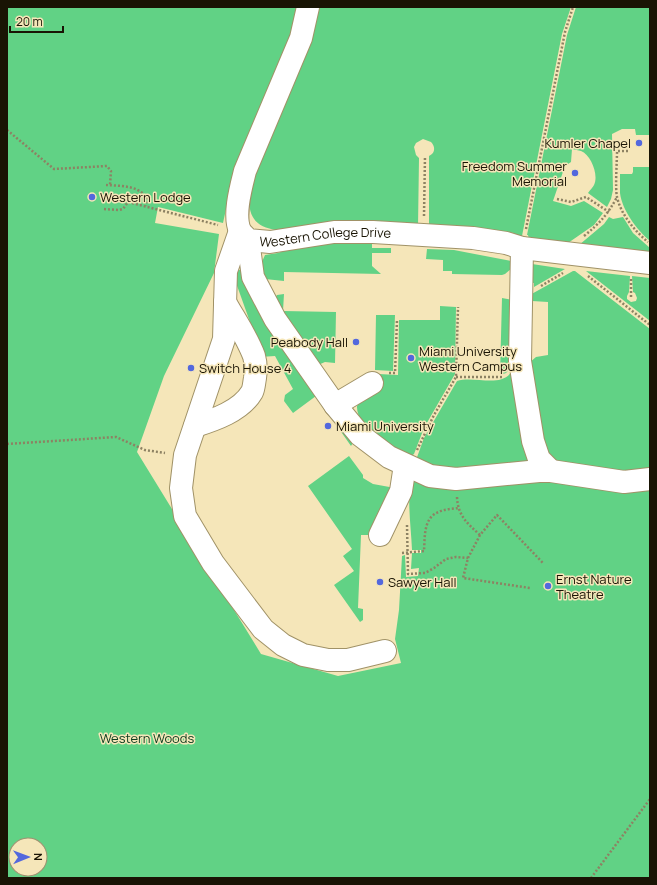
<svg xmlns="http://www.w3.org/2000/svg" width="657" height="885" font-family="Manrope,sans-serif">
<style>
.green{fill:#61d285;fill-rule:evenodd}
.lines{fill:none;stroke-linecap:round;stroke-linejoin:round}
.minor-casing{stroke:#a09267;stroke-width:24}
.path{stroke:#8d8263;stroke-width:2.5;stroke-dasharray:2 2;stroke-linecap:butt}
.minor{stroke:#fff;stroke-width:22}
.poi-dot{fill:#5368dd;stroke:#f5e6b9;stroke-width:1.5}
.labels{text-anchor:middle;stroke-width:3;stroke-linejoin:round;paint-order:stroke}
.poi-label{font-size:13px;fill:#191404;stroke:#f5e6b9;text-anchor:start}
.street-label{font-size:13px;fill:#191404;stroke:#f5e6b9}
.park-label{font-size:13px;fill:#0b3c1e;stroke:#f5e6b9}
</style>
<rect width="100%" height="100%" fill="#f5e6b9"/>
<path class="green" d="M 7,7 L 299,7 L 294,34 L 233,177 L 223,223 L 158,207 L 155,223 L 219,234 L 214,273 L 164,376 L 137,452 L 261,654 L 338,676 L 401,663 L 395,639 L 399,610 L 402,556 L 405,555 L 406,577 L 418,576 L 419,568 L 411,569 L 412,553 L 421,553 L 421,550 L 412,550 C 411,526 407,503 411,480 L 419,482 L 520,478 L 650,484 L 650,878 L 7,878 ZM 16,845 L 40,845 L 40,869 L 16,869 Z
M 318,7 L 571,7 L 562,34 L 522,236 L 522,239 L 514,233 L 472,228 L 429,228 L 429,156 C 436,153 435,146 431,142 L 423,139 L 416,143 L 414,147 L 416,155 L 419,158 L 418,227 L 276,230 C 252,226 248,214 249,191 Z
M 576,7 L 650,7 L 650,135 L 636,135 L 635,129 L 622,129 L 612,134 L 613,190 L 611,199 L 607,207 L 588,193 C 590,190 593,187 594,185 C 599,175 591,155 581,151 C 578,150 575,150 572,149 L 571,162 L 565,166 L 553,201 L 571,206 L 584,201 L 603,213 L 594,225 L 568,243 L 529,239 L 528,235 L 527,235 L 567,35 Z
M 633,167 L 650,167 L 650,241 C 637,230 622,210 620,193 C 620,187 620,180 620,174 L 632,174 L 633,172 Z
M 609,217 L 613,219 L 623,217 L 633,233 L 650,248 L 650,253 L 579,245 L 604,224 Z
M 372,241 L 372,248 L 391,248 L 391,253 L 372,253 L 372,266 L 381,274 L 284,272 L 284,281 L 265,279 L 261,264 L 265,255 L 278,253 L 297,246 L 310,243 Z
M 427,249 L 454,250 L 511,261 L 511,269 L 505,274 L 502,275 L 452,274 L 452,271 L 443,271 L 443,260 L 426,259 Z
M 532,264 L 565,269 L 534,287 L 534,283 L 529,283 Z
M 239,270 L 241,270 L 354,441 L 351,446 L 316,396 L 293,413 L 284,401 L 285,395 L 293,389 L 275,356 L 260,357 L 255,336 L 235,280 L 236,274 Z
M 573,271 L 575,271 L 650,329 L 650,473 L 645,475 L 556,462 L 543,450 L 529,363 L 536,357 L 548,355 L 548,302 L 532,301 L 528,296 Z
M 586,271 L 630,276 L 629,292 L 627,296 L 627,299 L 631,302 L 636,301 L 637,298 L 635,293 L 633,292 L 632,276 L 650,278 L 650,321 Z
M 284,294 L 283,311 L 336,312 L 335,363 L 325,362 L 318,365 L 274,299 L 277,295 Z
M 502,298 L 512,300 L 511,367 L 506,373 L 500,375 Z
M 440,306 L 456,307 L 455,374 L 424,428 L 414,454 L 410,457 C 393,448 356,428 357,406 L 378,374 L 398,375 L 399,320 L 440,320 Z
M 376,315 L 395,315 L 393,371 L 375,370 Z
M 512,371 L 536,463 L 441,469 L 416,460 L 424,438 L 457,381 C 474,375 501,389 512,371 Z
M 349,456 L 363,475 L 363,478 L 373,484 L 395,488 L 377,535 L 361,535 L 358,608 L 363,609 L 363,620 L 360,622 L 334,585 L 354,571 L 343,556 L 352,549 L 308,486 Z"/>
<g class="lines">
<g class="minor-casing">
<g id="minor">
<path id="s1" d="M 308,7 L 301,38 L 245,171 C 241,187 233,215 240,231 C 242,234 246,237 248,240 L 270,242 L 334,232 L 373,232 L 473,238 L 506,243 L 522,248 L 650,263"/>
<path d="M 240,231 L 226,271 L 224,339 L 185,455 L 181,488 L 185,516 L 213,563 L 263,629 L 283,645 L 303,655 L 328,660 L 348,660 L 385,651"/>
<path d="M 248,240 L 253,277 L 275,319 L 335,405 L 360,435 L 389,457 L 430,476 L 456,479 L 539,471 L 551,471 L 624,482 L 650,479"/>
<path d="M 522,248 L 520,361 L 533,441 L 539,459 L 551,471"/>
<path d="M 335,405 L 372,383"/>
<path d="M 195,426 C 214,420 241,411 252,392 C 254,388 254,383 255,378 C 256,371 256,363 254,356 C 247,337 235,320 225,302"/>
<path d="M 380,535 L 401,491 L 405,465"/>
</g>
</g>
<path class="path" d="M 7,130 L 54,169 L 107,166 L 111,171 L 110,185
M 628,151 L 617,151 C 617,162 615,187 617,197 C 621,215 635,231 648,242
M 106,185 C 120,186 138,185 147,198 L 146,206
M 557,199 L 571,202 L 586,197 L 609,212
M 104,209 L 119,210 L 123,209 L 128,202 L 218,225
M 424,216 L 425,156
M 526,229 L 565,32 L 573,7
M 584,236 C 600,223 608,214 617,197
M 588,276 L 650,325
M 631,279 L 631,297
M 541,286 L 563,273
M 389,373 L 395,373 L 397,320
M 456,377 L 504,377
M 7,444 L 116,437 L 145,450 L 165,453
M 417,450 L 434,415 L 456,377 L 458,307
M 457,497 C 458,516 467,523 480,535 L 497,515 L 543,563
M 407,525 L 408,574 L 425,573 L 434,568 L 446,559 L 456,557 L 468,558
M 480,535 L 468,558 L 463,578 L 530,588
M 402,553 L 424,551 C 425,538 423,517 439,512 C 444,509 452,509 458,508
M 591,878 L 650,799"/>
<use href="#minor" class="minor"/>
</g>
<g class="poi-dot">
<circle cx="639" cy="143" r="4"/>
<circle cx="575" cy="173" r="4"/>
<circle cx="92" cy="197" r="4"/>
<circle cx="356" cy="342" r="4"/>
<circle cx="411" cy="358" r="4"/>
<circle cx="191" cy="368" r="4"/>
<circle cx="328" cy="426" r="4"/>
<circle cx="380" cy="582" r="4"/>
<circle cx="548" cy="586" r="4"/>
</g>
<g class="labels">
<g class="poi-label">
<text x="631" y="148" text-anchor="end">Kumler Chapel</text>
<text x="567" y="171" text-anchor="end">Freedom Summer<tspan x="567" dy="15">Memorial</tspan></text>
<text x="100" y="202">Western Lodge</text>
<text x="348" y="347" text-anchor="end">Peabody Hall</text>
<text x="419" y="356">Miami University<tspan x="419" dy="15">Western Campus</tspan></text>
<text x="199" y="373">Switch House 4</text>
<text x="336" y="431">Miami University</text>
<text x="556" y="584">Ernst Nature<tspan x="556" dy="15">Theatre</tspan></text>
<text x="388" y="587">Sawyer Hall</text>
</g>
<g class="street-label">
<text dy="5" stroke="none"><textPath href="#s1" startOffset="327">Western College Drive</textPath></text>
</g>
<g class="park-label">
<text x="147" y="743">Western Woods</text>
</g>
</g>
<rect width="657" height="885" fill="none" stroke="#191404" stroke-width="16"/>
<g transform="translate(28 857) rotate(89)"><circle r="19" fill="#f5e6b9" stroke="#9d9271"/>
<path d="M0-3L7 15L0 10L-7 15Z" fill="#5368dd"/>
<text y="-6" font-size="11" font-weight="bold" text-anchor="middle" fill="#191404">N</text>
</g>
<path d="M10 26v6h53v-6" fill="none" stroke="#191404" stroke-width="2"/>
<text x="16" y="26" font-size="12" fill="#191404" stroke="#f5e6b9" stroke-width="3" paint-order="stroke">20 m</text>
</svg>
